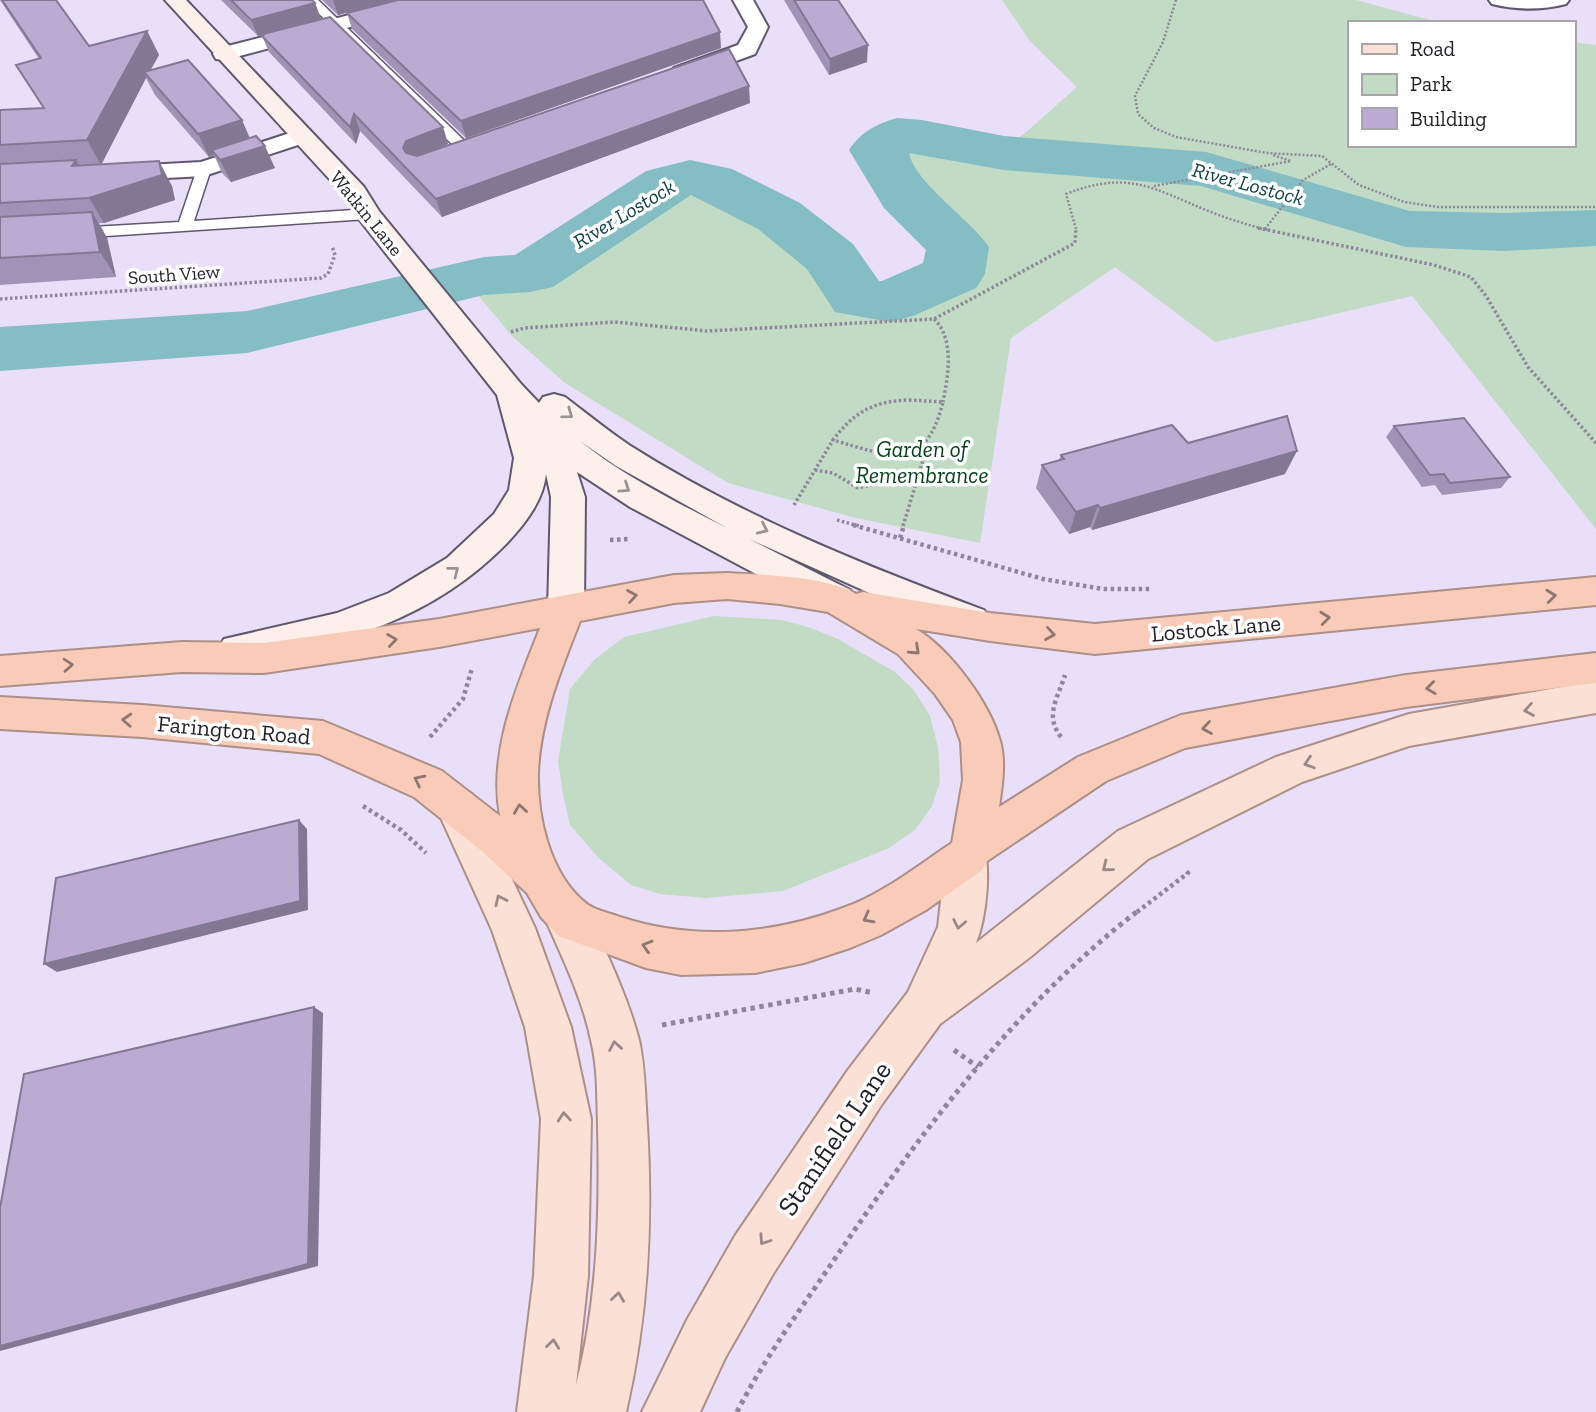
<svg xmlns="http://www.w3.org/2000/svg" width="1596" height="1412" font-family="'Zilla Slab',serif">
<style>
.green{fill:#c1dbc4}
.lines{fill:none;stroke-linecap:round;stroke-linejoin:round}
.river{fill:#85bdc4;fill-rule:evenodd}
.lane-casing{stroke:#5f576d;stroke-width:3}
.street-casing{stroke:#5f576d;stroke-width:4}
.secondary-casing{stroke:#5f576d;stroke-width:4}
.primary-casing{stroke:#ad8f87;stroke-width:4}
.highway-casing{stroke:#ad8f87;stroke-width:4}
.path-far3{stroke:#8e879a;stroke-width:2.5;stroke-dasharray:2 2;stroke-linecap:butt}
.path-far2{stroke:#8e879a;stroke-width:3.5;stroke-dasharray:2.5 2.5;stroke-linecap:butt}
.path-far1{stroke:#8e879a;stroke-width:4.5;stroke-dasharray:3.5 3.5;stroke-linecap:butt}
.path{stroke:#8e879a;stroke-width:5;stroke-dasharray:4.5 4.5;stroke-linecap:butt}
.lane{fill:#fff;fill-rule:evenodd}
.street{fill:#fff;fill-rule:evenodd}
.secondary{fill:#fdf0ea;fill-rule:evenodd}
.primary{fill:#fbe0d5;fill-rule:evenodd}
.highway{fill:#f8ccb9;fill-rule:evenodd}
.wall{fill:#a193b5}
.shaded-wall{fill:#837894}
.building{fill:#bbabd3;stroke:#837894;stroke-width:2}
.oneway{stroke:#9b9293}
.oneway2{stroke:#8e7671}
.oneway3{stroke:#9a8988}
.labels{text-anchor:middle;stroke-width:7;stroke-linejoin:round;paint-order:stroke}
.far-street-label{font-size:19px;fill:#231f29;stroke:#fff}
.far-water-label{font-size:21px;font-style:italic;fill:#0e4248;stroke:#fff}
.park-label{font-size:23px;font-style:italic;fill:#033e16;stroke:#fff}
.street-label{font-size:23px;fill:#231f29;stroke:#fff}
.near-street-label{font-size:28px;fill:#231f29;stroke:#fff}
</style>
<rect width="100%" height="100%" fill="#e9dff9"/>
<path class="green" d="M 1002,0 L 1356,0 L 1441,23 L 1349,23 L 1349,145 L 1573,145 L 1573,42 L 1596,45 L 1596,529 L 1412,296 L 1215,342 L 1115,267 L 1011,338 L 980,543 L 856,518 L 728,483 L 565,383 L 513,337 L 472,288 L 557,270 L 685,187 L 716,195 L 795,252 L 848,303 L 887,310 L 919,298 L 971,270 L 964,236 L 911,180 L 895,148 L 909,141 L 990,156 L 1024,134 L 1077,87 L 1029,40 Z
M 714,616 L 782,620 L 811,628 L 838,639 L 895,672 L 914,690 L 930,716 L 938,747 L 940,781 L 932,806 L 915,830 L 889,848 L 783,891 L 705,898 L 660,894 L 631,885 L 599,858 L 570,825 L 563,794 L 558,761 L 570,689 L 594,660 L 624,637 Z"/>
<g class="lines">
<path class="river" d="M 897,118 L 922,120 L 1004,136 L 1206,152 L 1410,211 L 1504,213 L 1596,210 L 1596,246 L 1504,251 L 1406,247 L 1201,186 L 1004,170 L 909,153 C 914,182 970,219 989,247 L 985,274 L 976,288 L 913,316 L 890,322 L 835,312 L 807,269 L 758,229 L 691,195 L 553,287 L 530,292 L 484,295 L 247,353 L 0,371 L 0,327 L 247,311 L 484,257 L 515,255 L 646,171 L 690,160 L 732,169 L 800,203 L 853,244 L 879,281 L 882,281 L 923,263 L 926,250 L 884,208 L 849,150 C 861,132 876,124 897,118 Z"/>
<g class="lane-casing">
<path id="lane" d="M 305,0 L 318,0 L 471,147 L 471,153 L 461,153 Z
M 204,165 L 211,169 L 194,221 L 368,209 L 376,214 L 368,219 L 75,238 L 67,233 L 75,228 L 179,222 L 197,169 Z"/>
</g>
<g class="street-casing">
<path id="street" d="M 408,0 L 441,0 L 438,4 L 224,60 L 216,59 L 213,54 L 216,49 Z
M 733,0 L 753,0 L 768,27 L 755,54 L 690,78 L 674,78 L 671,73 L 674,68 L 738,45 L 748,27 Z
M 1489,0 L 1569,0 L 1566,4 C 1543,10 1516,10 1492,4 Z
M 302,129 L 310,131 L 314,136 L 310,141 L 204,176 L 110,181 L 101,179 L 98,174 L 101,169 L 110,167 L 201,162 Z"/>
</g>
<g class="secondary-casing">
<path id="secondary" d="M 165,0 L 186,0 L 364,187 L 379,211 L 521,384 L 539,403 L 543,397 L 554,394 L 565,397 C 586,413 607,430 629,445 C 739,515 863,565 984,610 L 989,620 L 984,630 L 971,634 L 914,613 L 749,539 L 850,590 L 855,600 L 850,610 L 837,614 L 824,610 L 630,507 L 577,472 L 585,497 L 584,609 L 579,619 L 566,623 L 553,619 L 548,609 L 551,497 L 546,474 C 543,501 525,524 507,543 C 432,620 340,645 237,664 L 224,659 L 218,649 L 224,639 L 337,613 L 389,593 L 447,558 L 494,514 L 509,490 L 514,458 L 497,395 L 359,219 L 345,196 ZM 580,441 L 616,466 L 727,528 C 676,502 625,477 580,441 Z"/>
</g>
<g class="primary-casing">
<path id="primary" d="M 1596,681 L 1596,713 L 1409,746 L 1302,782 L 1148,859 L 1029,958 L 940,1024 L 882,1104 L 773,1274 L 725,1358 L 700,1412 L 642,1412 L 687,1320 L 735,1236 L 848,1070 L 908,992 L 938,927 L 946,856 L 952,842 L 967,837 L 982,842 C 992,865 986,919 976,943 L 1118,831 L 1276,757 L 1409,714 Z
M 457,789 L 472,794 L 535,928 L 571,1027 L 591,1119 L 588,1276 L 576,1385 C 598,1300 600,1212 598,1125 C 597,1097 598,1068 591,1040 C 582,997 562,957 544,916 L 550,901 L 566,895 L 582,901 C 603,946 626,991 639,1040 C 645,1067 645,1096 647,1125 C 653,1222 648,1317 626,1412 L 517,1412 L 534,1276 L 541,1119 L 525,1027 L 492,930 L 436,807 L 442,794 Z"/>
</g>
<g class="highway-casing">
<path id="highway" d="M 727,573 C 763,575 826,576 856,594 L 863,592 L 990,613 L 1095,624 L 1596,577 L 1596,605 L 1095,654 L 990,641 L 916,629 C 949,648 990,703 1000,741 C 1006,762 1002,786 999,807 L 1078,757 L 1181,715 L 1406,675 L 1596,653 L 1596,683 L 1406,707 L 1185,748 L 1106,781 L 987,861 L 982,870 L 926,910 L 881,935 L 850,948 L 804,963 L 755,973 L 681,975 L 646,968 L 559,936 L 541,917 L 527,893 L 483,852 L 414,797 L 319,754 L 142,737 L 0,729 L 0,697 L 142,705 L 323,721 L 442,771 L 500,816 C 488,751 517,687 540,628 L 439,647 L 264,673 L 182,672 L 0,686 L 0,656 L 182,642 L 264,643 L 439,619 L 674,575 ZM 727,599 L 780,604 L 828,612 L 898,654 L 935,694 L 953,720 L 961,742 L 963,780 L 952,843 C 917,866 883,894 843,908 C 771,935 693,941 620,917 C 607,912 592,910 582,900 C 549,870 537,816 538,773 C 540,720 561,670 580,621 L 674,603 Z"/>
</g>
<path class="path-far3" d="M 1176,0 L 1163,42 L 1135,96 L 1138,114 L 1154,128 L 1176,137 L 1267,153 L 1322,156 L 1359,185 L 1404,202 L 1438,207 L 1596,207
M 1154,186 L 1291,161 L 1273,155
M 1076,229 L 1066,194 C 1130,169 1153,189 1211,212 C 1228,219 1246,224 1263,229
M 1265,229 L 1303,180 L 1331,164"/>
<path class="path-far2" d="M 1258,228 L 1434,265 L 1471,277 L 1486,296 L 1528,367 L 1596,443
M 1265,230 L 1267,228
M 0,299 L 321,278 L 328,274 L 335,255 L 332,246
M 934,319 C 955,339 948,376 943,402
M 511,332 L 524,328 L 615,322 L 707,331 L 934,319 L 1075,243 L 1076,228
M 909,400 L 943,402 C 925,474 889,456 833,440 C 854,412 874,401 909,400 Z
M 815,470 L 833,473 L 858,488 L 920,473
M 794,505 L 833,440
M 837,520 L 859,526
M 903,526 L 929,441"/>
<path class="path-far1" d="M 853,525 L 1043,579 L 1103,589 L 1152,589
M 900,538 L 904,525
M 610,540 L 629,539
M 430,737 L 463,699 L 472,668
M 1061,737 C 1044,715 1058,698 1065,675
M 363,806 L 401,830 L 426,853
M 1137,912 L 1188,873 L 1184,869"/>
<path class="path" d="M 662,1025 L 855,989 L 873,993
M 954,1050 L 978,1067
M 737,1412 C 764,1359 800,1310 834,1260 C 921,1132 1015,1006 1139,910"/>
<use href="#lane" class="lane"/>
<use href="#street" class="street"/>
<use href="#secondary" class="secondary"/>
<use href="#primary" class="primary"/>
<use href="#highway" class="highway"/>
</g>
<path class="wall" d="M 0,0 L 56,0 L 89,46 L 147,31 L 159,55 L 150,71 L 250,138 L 275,168 L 231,182 L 222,173 L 214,155 L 209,157 L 155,95 L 146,78 L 101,165 L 172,186 L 175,200 L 104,223 L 99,223 L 107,238 L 116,277 L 0,285 L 0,110 L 43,108 L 16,65 L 39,59 Z
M 221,0 L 312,0 L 315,3 L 321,19 L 258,36 Z
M 322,0 L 397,0 L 338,15 Z
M 784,0 L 838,0 L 867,62 L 829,75 Z
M 347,13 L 721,48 L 466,138 L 352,29 Z
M 262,36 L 443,127 L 448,144 L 416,156 L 750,103 L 442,217 L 360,131 L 356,144 L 269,52 Z
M 1394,426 L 1510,477 L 1501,488 L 1442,495 L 1435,485 L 1422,487 L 1386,437 Z
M 1188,443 L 1285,474 L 1092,530 L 1090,527 L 1069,534 L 1036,488 L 1042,465 L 1059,460 L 1061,455 Z"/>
<path class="shaded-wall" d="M 333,0 L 397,0 L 338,15 Z
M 315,3 L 321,19 L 258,36 L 251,20 Z
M 147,31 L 159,55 L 147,76 L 144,72 L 146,78 L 101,165 L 87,140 Z
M 720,32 L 721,48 L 466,138 L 461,121 Z
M 868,45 L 867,62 L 829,75 L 830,59 Z
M 749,86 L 750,103 L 442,217 L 436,199 Z
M 354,114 L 360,131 L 356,144 L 350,127 Z
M 242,120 L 252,143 L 212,150 L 214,155 L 209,157 L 198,134 Z
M 443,127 L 448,144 L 412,158 L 409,165 L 403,148 L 406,141 Z
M 265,146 L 275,168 L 231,182 L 220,160 Z
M 76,160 L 90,185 L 72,166 Z
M 159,161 L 172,186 L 175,200 L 104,223 L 89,198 Z
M 92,212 L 107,238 L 116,277 L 100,252 Z
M 1297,451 L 1285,474 L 1092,530 L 1100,508 Z
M 1098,505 L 1090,527 L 1069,534 L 1076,512 Z
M 299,820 L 307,829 L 308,910 L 57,972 L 44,964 Z
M 314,1007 L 323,1013 L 318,1266 L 0,1351 L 0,1346 Z"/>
<path class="building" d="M 2,0 L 56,0 L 89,46 L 147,31 L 87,140 L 0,145 L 0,110 L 44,108 L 16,65 L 41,58 Z
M 231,0 L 312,0 L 315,3 L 251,20 Z
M 398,0 L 703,0 L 720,32 L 461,121 L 347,13 Z
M 794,0 L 838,0 L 868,45 L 830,59 Z
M 330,17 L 443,127 L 406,141 L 403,148 L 406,153 L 417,156 L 729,49 L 749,86 L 436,199 L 354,114 L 350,127 L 262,36 L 267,33 Z
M 188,60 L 242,120 L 198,134 L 144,72 Z
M 256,136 L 265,146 L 220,160 L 212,150 Z
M 76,160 L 72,166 L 159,161 L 162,175 L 89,198 L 0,203 L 0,164 Z
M 92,212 L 100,252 L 0,258 L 0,217 Z
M 1287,416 L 1297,451 L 1100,508 L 1098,505 L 1076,512 L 1042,465 L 1064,459 L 1061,455 L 1172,425 L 1188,443 Z
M 1464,418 L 1510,477 L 1450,483 L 1444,474 L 1430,475 L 1394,426 Z
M 299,820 L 300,901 L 44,964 L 56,878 Z
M 314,1007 L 308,1264 L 0,1346 L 0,1208 L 24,1074 Z"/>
<defs><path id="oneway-chevron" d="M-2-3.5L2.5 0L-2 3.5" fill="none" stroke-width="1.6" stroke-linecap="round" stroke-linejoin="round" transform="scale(1.75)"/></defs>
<g class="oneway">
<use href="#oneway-chevron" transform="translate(568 414) rotate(36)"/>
<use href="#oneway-chevron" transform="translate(625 488) rotate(34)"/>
<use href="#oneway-chevron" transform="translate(763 529) rotate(25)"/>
<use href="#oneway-chevron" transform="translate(454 571) rotate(-38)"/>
</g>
<g class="oneway2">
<use href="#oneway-chevron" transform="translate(632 596) rotate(-9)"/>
<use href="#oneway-chevron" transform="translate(1551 596) rotate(-6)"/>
<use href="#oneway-chevron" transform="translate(1325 618) rotate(-6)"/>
<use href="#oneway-chevron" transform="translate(1050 634) rotate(9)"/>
<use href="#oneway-chevron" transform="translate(392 640) rotate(-8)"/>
<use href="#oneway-chevron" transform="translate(915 650) rotate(43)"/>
<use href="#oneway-chevron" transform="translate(68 665) rotate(-4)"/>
<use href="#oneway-chevron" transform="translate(1431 688) rotate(173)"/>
<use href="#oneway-chevron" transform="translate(127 720) rotate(-177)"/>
<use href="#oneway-chevron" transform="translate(1207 728) rotate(171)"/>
<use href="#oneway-chevron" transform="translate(419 780) rotate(-153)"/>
<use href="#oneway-chevron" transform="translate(520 809) rotate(-98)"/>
<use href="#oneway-chevron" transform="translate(868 918) rotate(152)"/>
<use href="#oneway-chevron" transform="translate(647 946) rotate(-163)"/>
</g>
<g class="oneway3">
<use href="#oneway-chevron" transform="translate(1529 710) rotate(170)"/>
<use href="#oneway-chevron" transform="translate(1309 763) rotate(162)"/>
<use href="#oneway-chevron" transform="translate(1107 867) rotate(141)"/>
<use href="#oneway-chevron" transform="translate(500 900) rotate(-115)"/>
<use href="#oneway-chevron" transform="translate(959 924) rotate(101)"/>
<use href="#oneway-chevron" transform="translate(615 1046) rotate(-100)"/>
<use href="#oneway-chevron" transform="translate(564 1117) rotate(-95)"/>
<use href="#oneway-chevron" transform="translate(764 1240) rotate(124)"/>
<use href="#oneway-chevron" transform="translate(618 1297) rotate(-82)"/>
<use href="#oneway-chevron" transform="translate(553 1344) rotate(-83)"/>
</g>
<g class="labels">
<g class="far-street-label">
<text transform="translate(367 213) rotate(51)" y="7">Watkin Lane</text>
<text transform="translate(174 274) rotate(-4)" y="7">South View</text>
</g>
<g class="far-water-label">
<text transform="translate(1248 184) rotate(15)" y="7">River Lostock</text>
<text transform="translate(624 214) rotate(-31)" y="7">River Lostock</text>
</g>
<g class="park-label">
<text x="922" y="457">Garden of<tspan x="922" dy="26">Remembrance</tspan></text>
</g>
<g class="street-label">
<text transform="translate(1216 628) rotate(-5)" y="8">Lostock Lane</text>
<text transform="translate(234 730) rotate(5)" y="8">Farington Road</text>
</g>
<g class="near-street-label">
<text transform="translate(834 1138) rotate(-56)" y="10">Stanifield Lane</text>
</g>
</g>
<rect x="1348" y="21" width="228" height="126" fill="#ffffff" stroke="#a7a5a9" stroke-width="2"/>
<rect x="1362" y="44" width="35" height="10" fill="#fbe0d5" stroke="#a7a5a9" stroke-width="2"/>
<text x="1410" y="56" font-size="21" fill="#231f29">Road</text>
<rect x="1362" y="74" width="35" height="21" fill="#c1dbc4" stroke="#a7a5a9" stroke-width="2"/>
<text x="1410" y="91" font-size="21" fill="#231f29">Park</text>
<rect x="1362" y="108" width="35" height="21" fill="#bbabd3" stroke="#a7a5a9" stroke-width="2"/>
<text x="1410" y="126" font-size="21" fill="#231f29">Building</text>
</svg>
